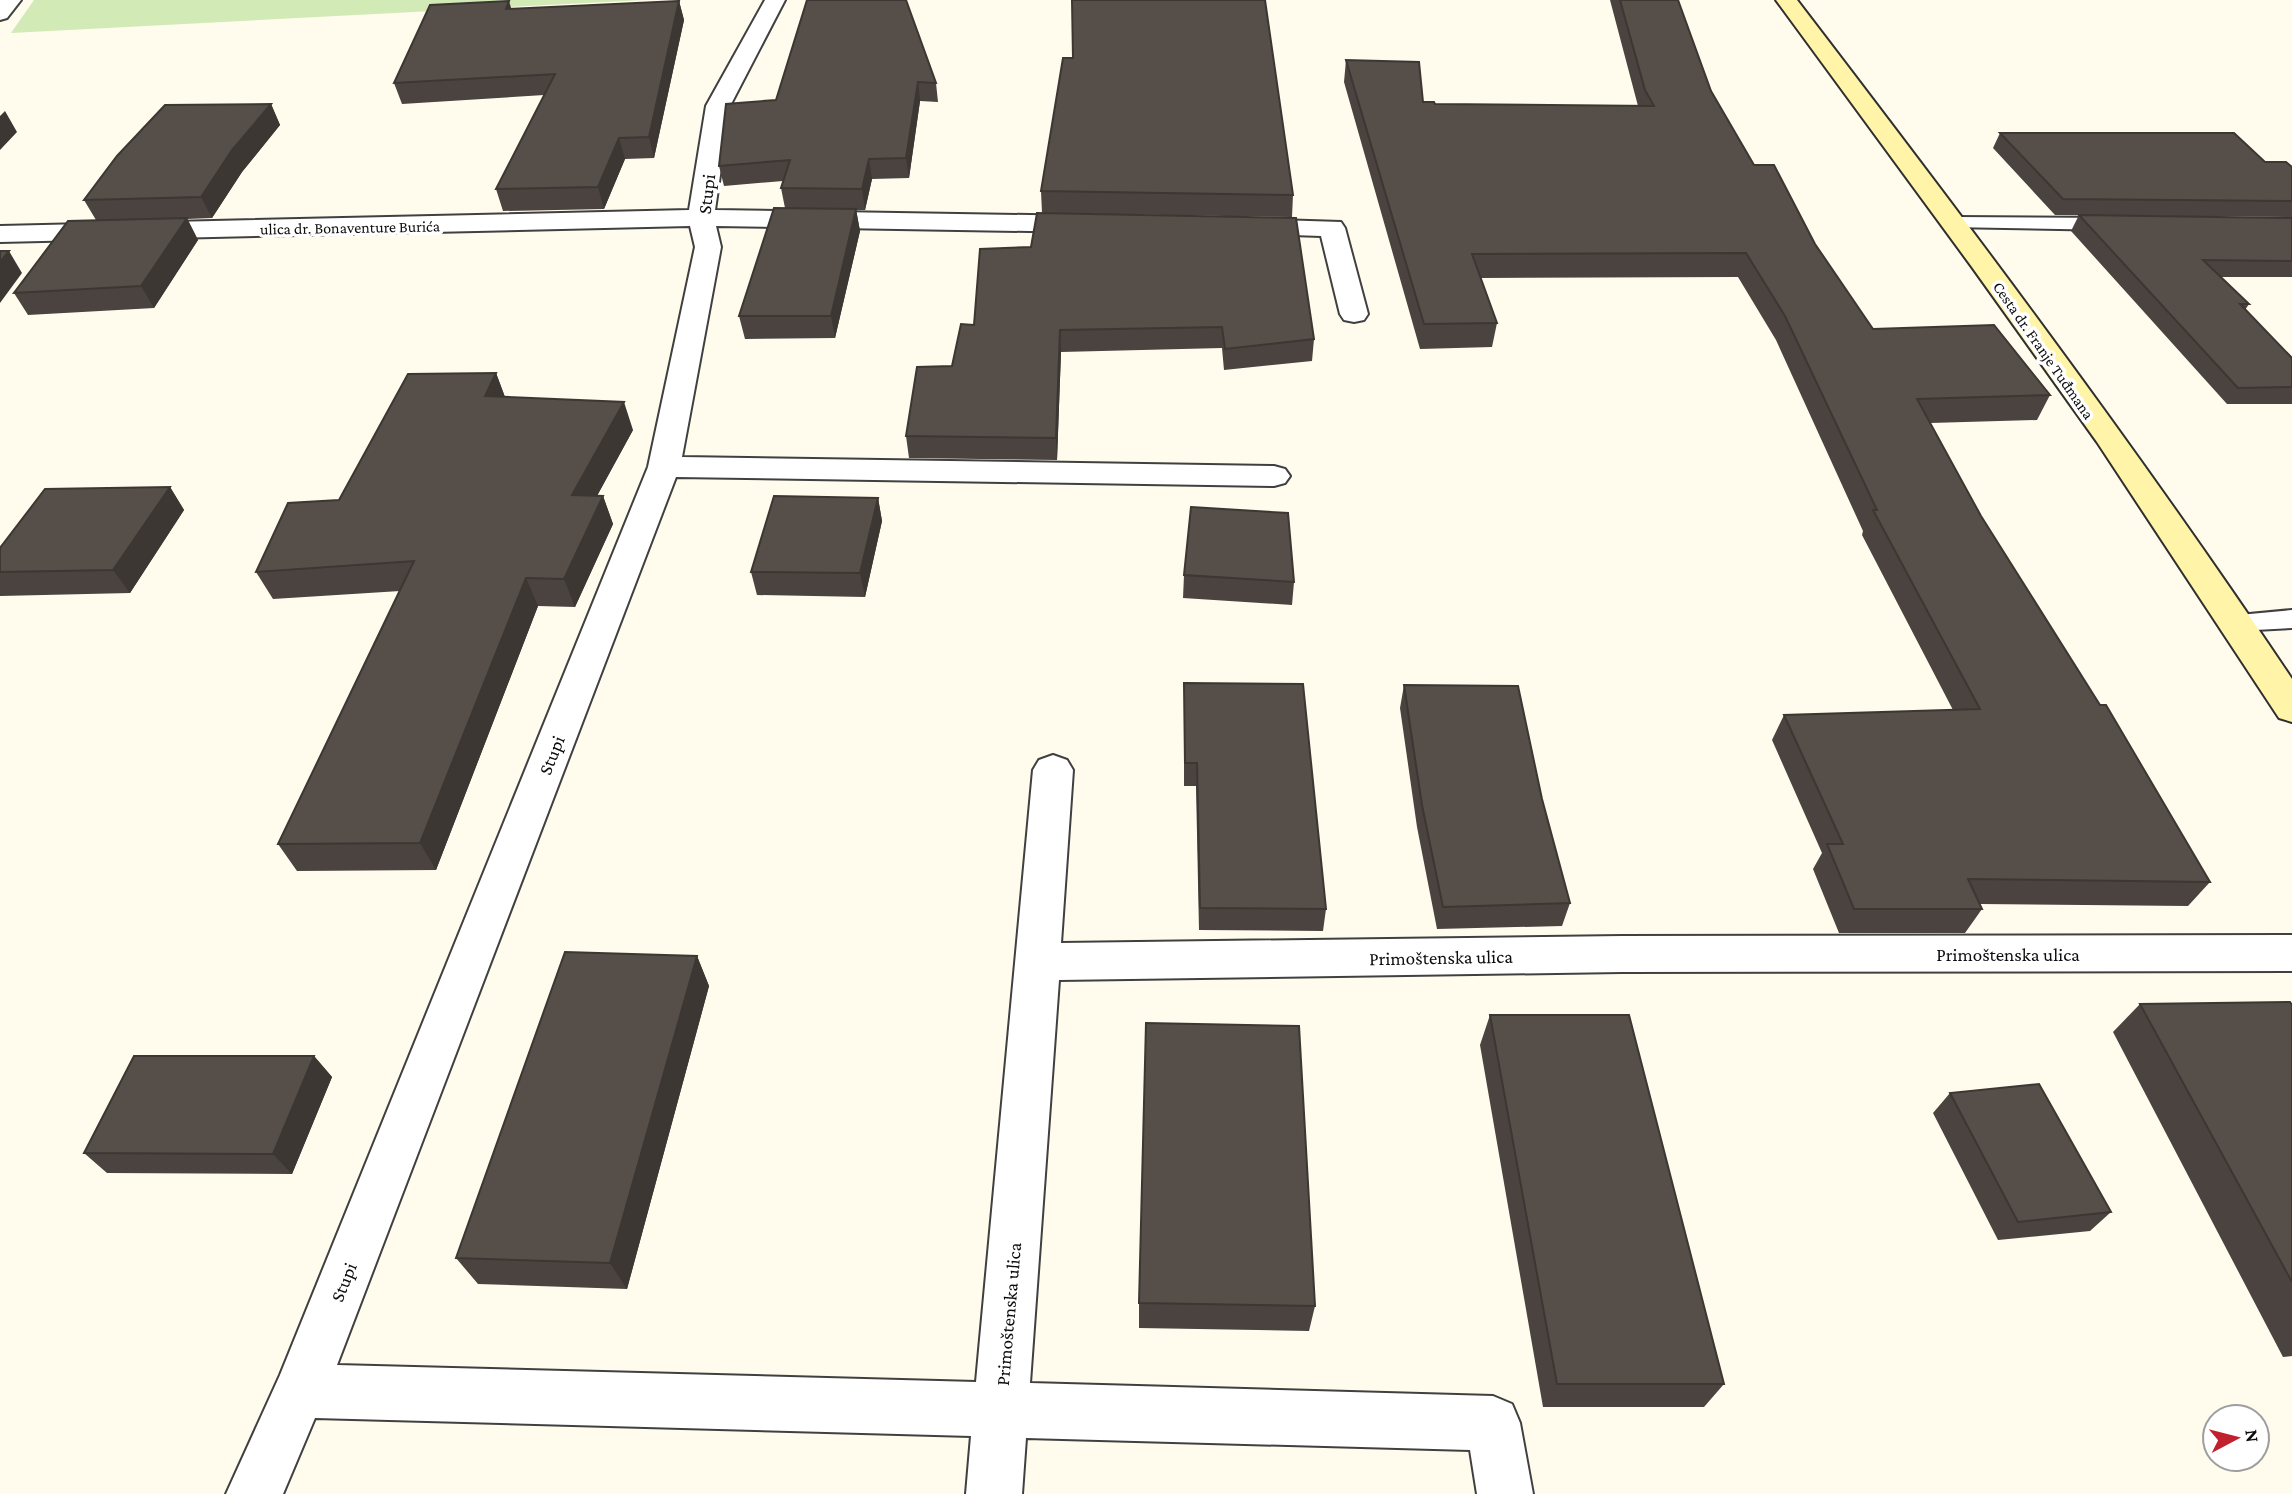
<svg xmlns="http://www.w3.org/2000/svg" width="2292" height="1494" font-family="'Crimson Pro',serif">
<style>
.green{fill:#d2eab6}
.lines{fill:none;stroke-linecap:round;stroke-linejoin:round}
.lane-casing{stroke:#404040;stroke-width:4}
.street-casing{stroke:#404040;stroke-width:4}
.secondary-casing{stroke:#2f2f2f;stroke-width:4}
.lane{fill:#fff;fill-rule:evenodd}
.street{fill:#fff;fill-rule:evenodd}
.secondary{fill:#fff4a8;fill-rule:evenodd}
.wall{fill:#4a433f}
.shaded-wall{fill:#3c3733}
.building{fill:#564e49;stroke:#3c3733;stroke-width:2}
.labels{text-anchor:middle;stroke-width:7;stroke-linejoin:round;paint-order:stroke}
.far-street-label{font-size:16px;fill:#0d0d0d;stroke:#fff}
.street-label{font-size:19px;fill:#0d0d0d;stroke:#fff}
</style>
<rect width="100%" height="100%" fill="#fffbed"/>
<path class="green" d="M 34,0 L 644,0 L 11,33 Z"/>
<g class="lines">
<g class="lane-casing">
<path id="lane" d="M 1955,217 L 2113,218 L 2122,224 L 2113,230 L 1948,227 L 1946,223 Z
M 2292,610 L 2292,628 L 2237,631 L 2228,628 L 2224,622 L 2228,616 Z"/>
</g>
<g class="street-casing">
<path id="street" d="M 0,0 L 21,0 L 7,18 L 0,20 Z
M 765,0 L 785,0 L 730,106 L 715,210 L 1086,216 L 1095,218 L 1099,224 L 1095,230 L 1086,232 L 716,226 L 721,247 L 682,457 L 1274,466 L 1285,469 L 1290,476 L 1285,483 L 1274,486 L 676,477 L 337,1365 L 976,1382 L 1033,770 L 1039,760 L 1053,755 L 1067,760 L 1073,770 L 1061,943 L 1622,936 L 2292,935 L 2292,971 L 1622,972 L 1059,980 L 1030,1383 L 1493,1396 L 1512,1404 L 1520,1423 L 1533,1494 L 1477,1494 L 1470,1450 L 1026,1438 L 1022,1494 L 966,1494 L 971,1436 L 315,1418 L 283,1494 L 226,1494 L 280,1375 L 648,467 L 695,247 L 690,226 L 0,242 L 0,226 L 689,210 L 706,106 Z
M 1244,219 L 1341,222 L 1345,228 L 1368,314 L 1364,320 L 1354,322 L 1344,320 L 1340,314 L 1321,236 L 1235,233 L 1231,227 L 1235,221 Z"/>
</g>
<g class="secondary-casing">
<path id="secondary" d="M 1776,0 L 1797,0 C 1967,222 2136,446 2292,679 L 2292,722 L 2279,718 L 2097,442 L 1972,267 Z"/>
</g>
<use href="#lane" class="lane"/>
<use href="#street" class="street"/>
<use href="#secondary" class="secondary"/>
</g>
<path class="wall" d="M 807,0 L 936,83 L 938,102 L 920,101 L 909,178 L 872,179 L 865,210 L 856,210 L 860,231 L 835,338 L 745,339 L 739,316 L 785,208 L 781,188 L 783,181 L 724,186 L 719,166 L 776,100 Z
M 1610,0 L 1678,0 L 1711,91 L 1754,165 L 1815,244 L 1873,329 L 2050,395 L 2037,420 L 1930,423 L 1981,516 L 2210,882 L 2188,906 L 1980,904 L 1982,909 L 1965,933 L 1839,933 L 1813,869 L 1822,853 L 1772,740 L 1784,715 L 1953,710 L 1862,535 L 1863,531 L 1776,340 L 1738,277 L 1480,278 L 1497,323 L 1492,347 L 1420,349 L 1344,82 L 1346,60 L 1423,102 L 1435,104 L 1638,106 Z
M 679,1 L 684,20 L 654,158 L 625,159 L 604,209 L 503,211 L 496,189 L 544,95 L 402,104 L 394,83 L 512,9 Z
M 271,104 L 280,125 L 242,172 L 212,218 L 187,219 L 198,240 L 154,308 L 28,315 L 14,293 L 96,220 L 84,200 Z
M 2000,133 L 2265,162 L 2292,167 L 2292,217 L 2055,215 L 1993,148 Z
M 1041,191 L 1293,195 L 1292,217 L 1042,213 Z
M 2079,215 L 2292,218 L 2292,277 L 2220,277 L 2249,304 L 2245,310 L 2292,358 L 2292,404 L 2227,404 L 2071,231 Z
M 980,249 L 1314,339 L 1312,361 L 1224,370 L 1222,348 L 1061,352 L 1057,460 L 909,458 L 906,436 L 952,366 L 974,325 Z
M 496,373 L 505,397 L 633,430 L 597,496 L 603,496 L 613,524 L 575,607 L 538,606 L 436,870 L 297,871 L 278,844 L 400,591 L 273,599 L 256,572 L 339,500 Z
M 170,487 L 184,510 L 130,593 L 0,596 L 0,548 Z
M 878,498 L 882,521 L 865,597 L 757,595 L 751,572 Z
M 1184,575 L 1294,582 L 1292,605 L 1183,598 Z
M 1184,683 L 1326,909 L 1323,931 L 1199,930 L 1196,786 L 1184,786 Z
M 1404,685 L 1570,903 L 1562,926 L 1437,929 L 1417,827 L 1400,708 Z
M 697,956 L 709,986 L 627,1289 L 478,1284 L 456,1258 Z
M 2140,1004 L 2292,1005 L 2292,1356 L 2283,1357 L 2113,1032 Z
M 1490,1015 L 1724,1384 L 1704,1407 L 1543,1407 L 1480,1045 Z
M 314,1056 L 332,1077 L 292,1174 L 107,1173 L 84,1153 Z
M 1950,1093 L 2111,1212 L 2090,1231 L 1998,1240 L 1933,1113 Z
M 1139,1303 L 1315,1306 L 1309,1331 L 1139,1328 Z"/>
<path class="shaded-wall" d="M 509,1 L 515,21 L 506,9 Z
M 679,1 L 684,20 L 654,158 L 649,137 Z
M 918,82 L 920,101 L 909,178 L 906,158 Z
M 271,104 L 280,125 L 242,172 L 212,218 L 201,197 L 232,150 Z
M 5,111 L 17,132 L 0,150 L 0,116 Z
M 619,138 L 625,159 L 604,209 L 598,187 Z
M 869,159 L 872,179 L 865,210 L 862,189 Z
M 856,209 L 860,231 L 835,338 L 831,316 Z
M 187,218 L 198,240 L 154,308 L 141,286 Z
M 9,251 L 22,273 L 0,303 L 0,262 Z
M 1060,330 L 1061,352 L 1057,460 L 1056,438 Z
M 496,373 L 506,400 L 485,396 Z
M 624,402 L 633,430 L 582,523 L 572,495 Z
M 170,487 L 184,510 L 130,593 L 113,570 Z
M 603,496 L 613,524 L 575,607 L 564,579 Z
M 878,498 L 882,521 L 865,597 L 860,573 Z
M 526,578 L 538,606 L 436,870 L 420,843 Z
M 697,956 L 709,986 L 627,1289 L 610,1263 Z
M 314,1056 L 332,1077 L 292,1174 L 273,1154 Z"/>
<path class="building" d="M 807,0 L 906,0 L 936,83 L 918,82 L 906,158 L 869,159 L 862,189 L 781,188 L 790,160 L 719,166 L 726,104 L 776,100 Z
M 1072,0 L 1265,0 L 1293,195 L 1041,191 L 1063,58 L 1073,58 Z
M 1620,0 L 1678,0 L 1711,91 L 1754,165 L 1774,165 L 1815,244 L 1873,329 L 1994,325 L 2050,395 L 1917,399 L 1981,516 L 2100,705 L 2106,705 L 2210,882 L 1968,879 L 1982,909 L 1854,909 L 1827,844 L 1843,844 L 1784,715 L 1980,709 L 1873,510 L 1877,510 L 1785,316 L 1746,253 L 1472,254 L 1497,323 L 1424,324 L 1346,60 L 1419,62 L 1423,102 L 1434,102 L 1435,104 L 1654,106 L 1645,90 Z
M 509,1 L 506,9 L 679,1 L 649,137 L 619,138 L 598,187 L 496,189 L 555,74 L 394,83 L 430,5 Z
M 271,104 L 232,150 L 201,197 L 84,200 L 117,156 L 165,105 Z
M 2000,133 L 2234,133 L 2265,162 L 2286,162 L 2292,167 L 2292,201 L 2063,199 Z
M 774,208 L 856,209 L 831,316 L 739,316 Z
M 1037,213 L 1296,218 L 1314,339 L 1225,349 L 1222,327 L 1060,330 L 1056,438 L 906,436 L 917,367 L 952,366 L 961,324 L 974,325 L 980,249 L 1031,247 Z
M 2079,215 L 2292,218 L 2292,261 L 2203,260 L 2249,304 L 2240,304 L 2292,358 L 2292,387 L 2238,388 Z
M 187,218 L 141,286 L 14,293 L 68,221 Z
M 0,251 L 9,251 L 0,262 Z
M 496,373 L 485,396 L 624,402 L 572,495 L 603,496 L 564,579 L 526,578 L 420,843 L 278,844 L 414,561 L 256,572 L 288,503 L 339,500 L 408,374 Z
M 170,487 L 113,570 L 0,572 L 0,548 L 45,489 Z
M 774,496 L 878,498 L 860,573 L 751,572 Z
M 1191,507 L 1288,513 L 1294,582 L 1184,575 Z
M 1184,683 L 1303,684 L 1326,909 L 1200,908 L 1197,763 L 1185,763 Z
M 1404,685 L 1518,686 L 1542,799 L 1570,903 L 1443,907 L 1422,805 Z
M 565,952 L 697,956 L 610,1263 L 456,1258 Z
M 2290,1002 L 2292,1005 L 2292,1282 L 2140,1004 Z
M 1490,1015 L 1629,1015 L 1724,1384 L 1557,1384 Z
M 1146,1023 L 1299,1026 L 1315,1306 L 1139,1303 Z
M 134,1056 L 314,1056 L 273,1154 L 84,1153 Z
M 2039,1084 L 2111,1212 L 2018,1222 L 1950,1093 Z"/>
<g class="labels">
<g class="far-street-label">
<text transform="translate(350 227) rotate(-1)" y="6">ulica dr. Bonaventure Burića</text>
<text transform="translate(2044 350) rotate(55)" y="6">Cesta dr. Franje Tuđmana</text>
</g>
<g class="street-label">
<text transform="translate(706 194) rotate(-83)" y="7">Stupi</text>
<text transform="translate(551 755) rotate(-68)" y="7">Stupi</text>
<text x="2008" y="961">Primoštenska ulica</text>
<text transform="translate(1441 957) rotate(-1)" y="7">Primoštenska ulica</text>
<text transform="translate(343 1282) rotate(-68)" y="7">Stupi</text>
<text transform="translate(1008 1314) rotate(-85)" y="7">Primoštenska ulica</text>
</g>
</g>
<g transform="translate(2236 1438) rotate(83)"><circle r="33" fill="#ffffff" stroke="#9e9e9e" stroke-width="2"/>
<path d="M0-5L12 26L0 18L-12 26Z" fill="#c0212c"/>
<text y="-10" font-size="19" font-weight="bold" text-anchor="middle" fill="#0d0d0d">N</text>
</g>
</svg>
